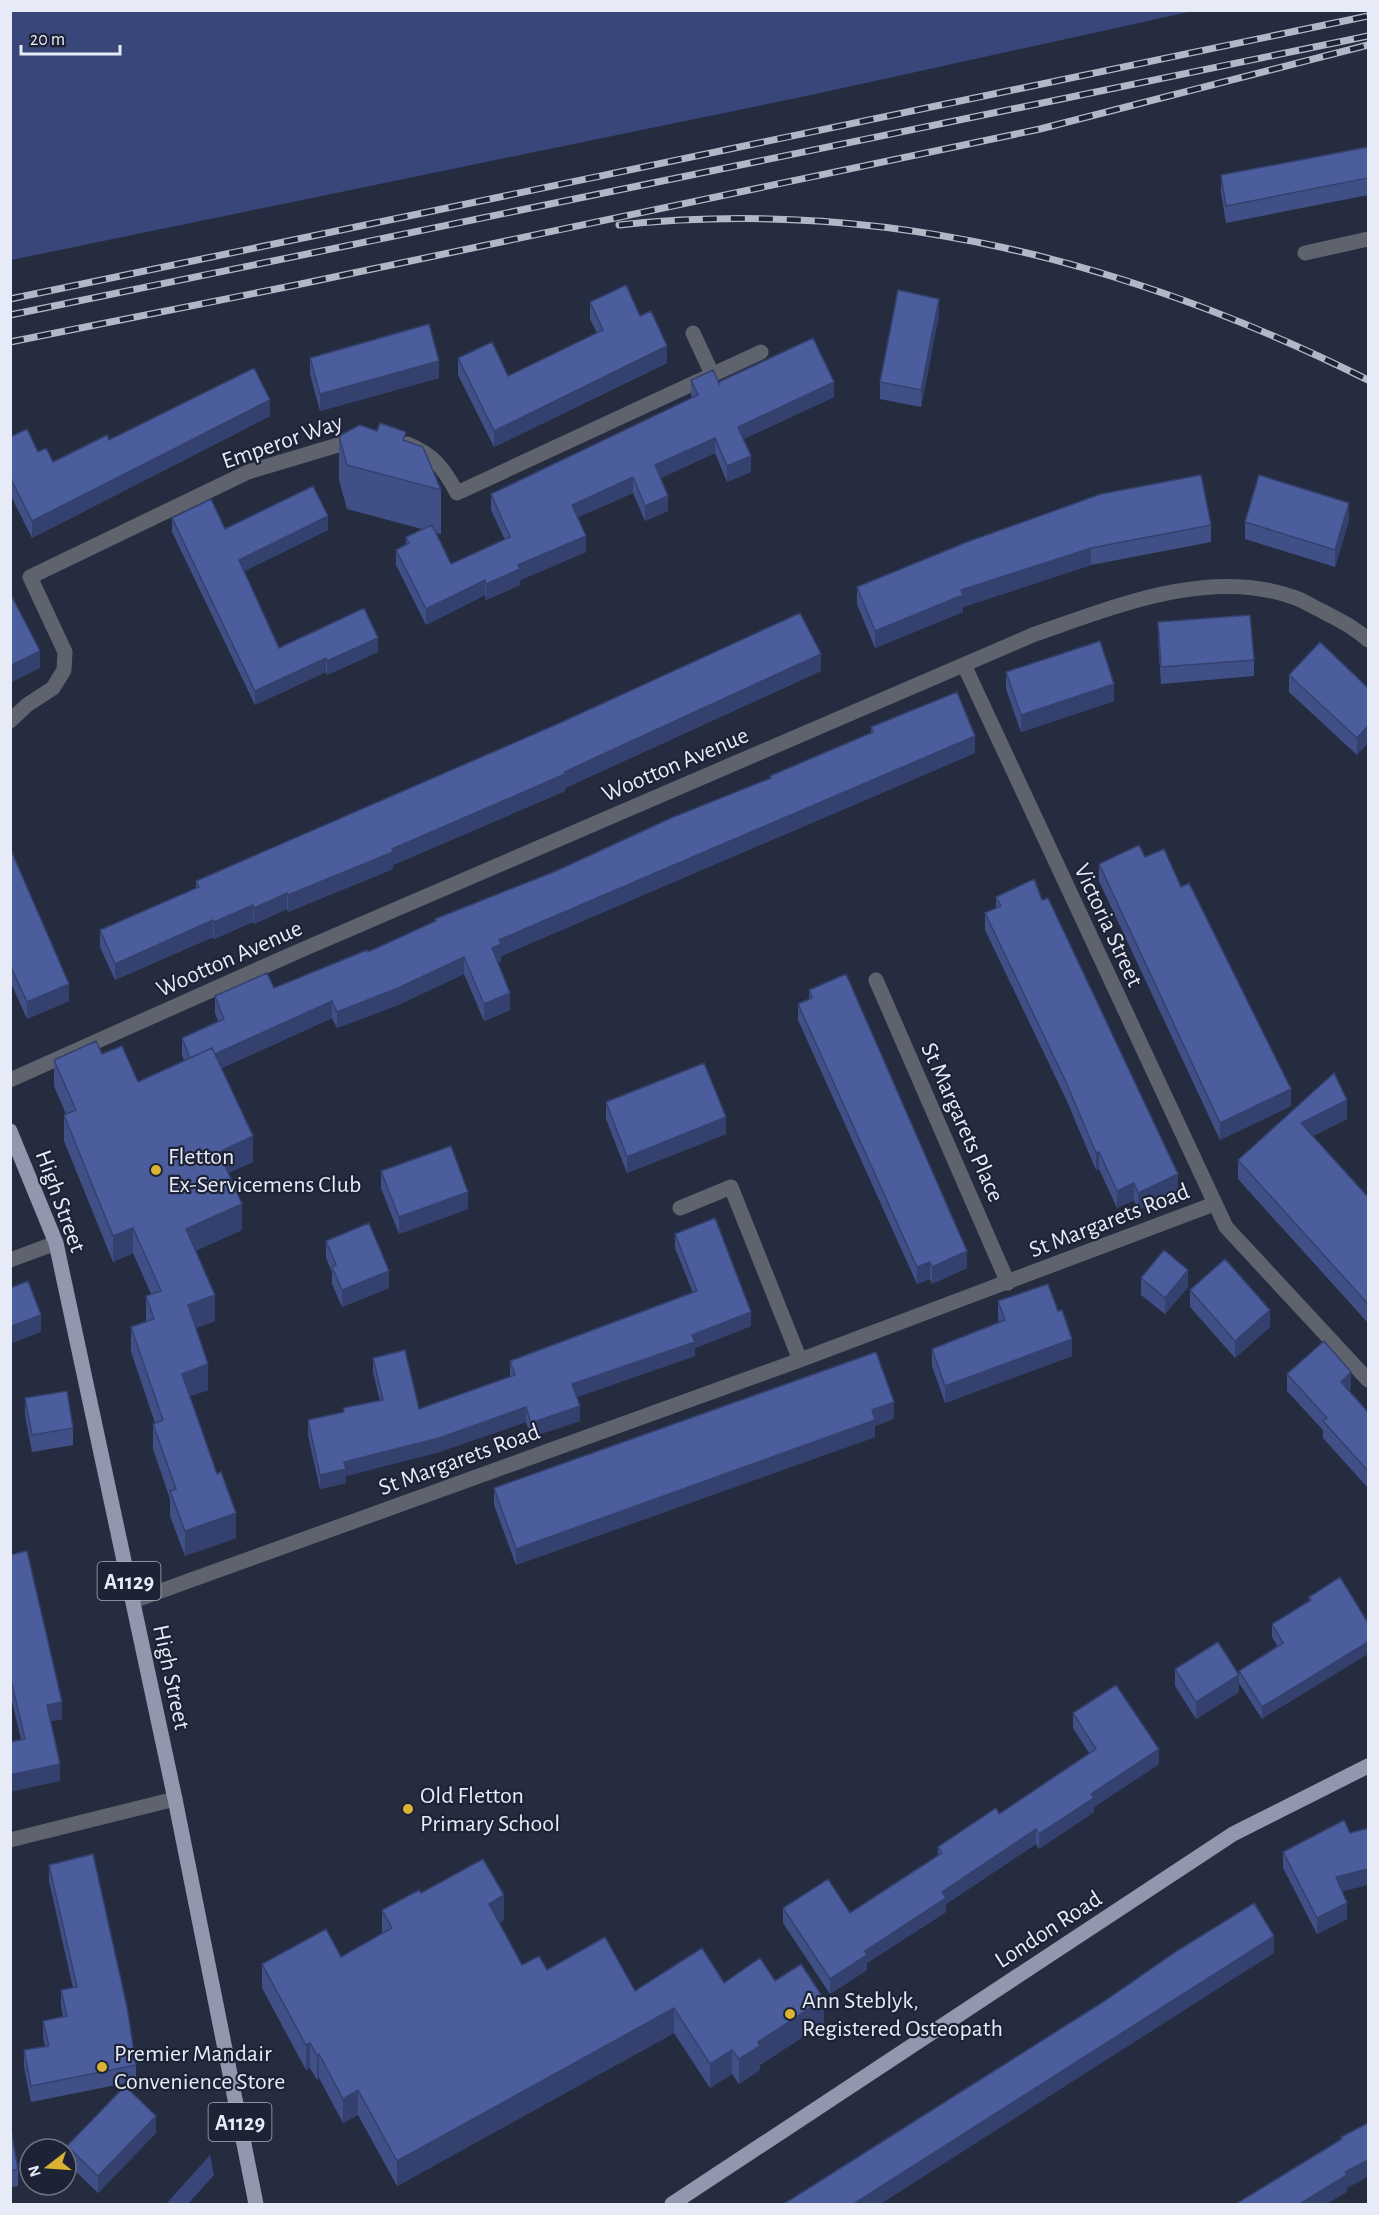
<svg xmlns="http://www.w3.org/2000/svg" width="1379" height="2215" font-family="'Alegreya Sans',sans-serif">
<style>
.green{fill:#384679}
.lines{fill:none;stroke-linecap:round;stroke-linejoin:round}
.street{stroke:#5f636d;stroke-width:15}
.primary{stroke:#9197ac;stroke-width:15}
.rail-casing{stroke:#b1b7c4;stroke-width:7}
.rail{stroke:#1d2235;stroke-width:4.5;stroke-dasharray:14;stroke-linecap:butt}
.wall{fill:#405087}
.shaded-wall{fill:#34416e}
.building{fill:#4b5d9d;stroke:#34416e;stroke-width:1.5}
.poi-dot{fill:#dab333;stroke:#1d2235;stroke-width:2}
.labels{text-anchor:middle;stroke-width:4.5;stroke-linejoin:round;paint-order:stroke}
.shield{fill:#1d2235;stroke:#aaafbd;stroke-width:1.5}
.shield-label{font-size:22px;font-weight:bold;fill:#e6ebf7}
.street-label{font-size:24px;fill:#e6ebf7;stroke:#1d2235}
.poi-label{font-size:24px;fill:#e6ebf7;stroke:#1d2235;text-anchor:start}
</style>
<rect width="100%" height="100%" fill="#262c3f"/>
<path class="green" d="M 10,11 L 11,10 L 1193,11 L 811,95 L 11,260 Z
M 210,2155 L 214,2175 L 188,2204 L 166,2204 Z"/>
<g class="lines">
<path class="street" d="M 1305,253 L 1368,239
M 693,333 L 712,374
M 407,444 C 434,455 443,467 457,493 L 761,352
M 964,665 L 1226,1227 L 1368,1380
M 10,721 L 27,705 L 53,688 L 64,670 L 65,652 L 30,577 L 248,472 L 358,439
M 876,980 L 1008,1283
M 10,1080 L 299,951 L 1035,634 C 1114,607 1209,567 1293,597 C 1303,600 1313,607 1322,611 C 1339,620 1354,627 1368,640
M 680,1208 L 731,1187 L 800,1360
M 10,1260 L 56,1243
M 133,1601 L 800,1360 L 1214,1204
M 10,1840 L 175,1799"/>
<path class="primary" d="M 10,1131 L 56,1243 L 175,1799 L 256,2204
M 672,2204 L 1233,1834 L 1368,1766"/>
<g class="rail-casing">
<path id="rail" d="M 619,225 C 884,197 1131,262 1368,380
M 10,299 L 1368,16
M 10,315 L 1368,36
M 10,342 L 296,285 L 1040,129 L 1368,45"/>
</g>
<use href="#rail" class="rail"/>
</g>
<path class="wall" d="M 1368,147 L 1368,195 L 1226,223 L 1221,192 L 1221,175 Z
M 590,302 L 640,316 L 667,363 L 494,447 L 458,375 L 458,358 L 508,376 L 597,333 L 590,319 Z
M 939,315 L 921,407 L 880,399 L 880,382 Z
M 310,358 L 439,378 L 320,411 L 310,374 Z
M 691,380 L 834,397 L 743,439 L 751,472 L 727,482 L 715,453 L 660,478 L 668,511 L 645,521 L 633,493 L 578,517 L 586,552 L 520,580 L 520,585 L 486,600 L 485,595 L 426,625 L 396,565 L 396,550 L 406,545 L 406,537 L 422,529 L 347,509 L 339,480 L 339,436 L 406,441 L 441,490 L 441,534 L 436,533 L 451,564 L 505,540 L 491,510 L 491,494 L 692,398 L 691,395 Z
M 270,416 L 32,538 L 10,494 L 10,437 L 38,452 L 53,462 L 109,440 Z
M 172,518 L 225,529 L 328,530 L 244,571 L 279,648 L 378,652 L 327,675 L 326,672 L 255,705 L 172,532 Z
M 1349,520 L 1335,567 L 1245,539 L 1245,522 Z
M 1211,525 L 1211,542 L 1091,565 L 963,607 L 963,612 L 875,648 L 857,604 L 857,587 Z
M 1158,622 L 1254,660 L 1254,676 L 1161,684 L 1158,639 Z
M 821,671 L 565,788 L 565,791 L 393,865 L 393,869 L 288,912 L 287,909 L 254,924 L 253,922 L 214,939 L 213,937 L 115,980 L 100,947 L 100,930 L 196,888 L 196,881 Z
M 1006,672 L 1114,701 L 1021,732 L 1006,689 Z
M 1289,675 L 1368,688 L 1357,755 L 1289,692 Z
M 871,727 L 975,753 L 501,956 L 501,961 L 498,963 L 510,1010 L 484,1021 L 464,974 L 398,1005 L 337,1028 L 332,1018 L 222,1068 L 253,1162 L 228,1173 L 242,1230 L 195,1251 L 215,1321 L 196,1328 L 208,1390 L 190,1396 L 236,1538 L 185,1556 L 170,1516 L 170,1499 L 153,1449 L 153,1424 L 155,1423 L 131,1352 L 131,1327 L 146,1321 L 146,1296 L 151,1294 L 133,1253 L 113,1262 L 64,1141 L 64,1115 L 66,1114 L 54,1086 L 54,1060 L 102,1054 L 138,1082 L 184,1061 L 182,1055 L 182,1038 L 218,1021 L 215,1013 L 215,996 L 274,988 L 368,952 L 435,921 L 435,919 L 556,871 L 770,779 L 770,776 L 871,733 Z
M 10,848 L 69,1001 L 27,1019 L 10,981 Z
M 1145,857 L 1181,887 L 1291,1106 L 1220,1140 L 1099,881 L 1099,864 Z
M 996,897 L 1178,1191 L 1138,1210 L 1134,1200 L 1117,1208 L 1099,1169 L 1096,1170 L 1066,1099 L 985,930 L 985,913 L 996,908 Z
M 809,990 L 967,1268 L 932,1284 L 930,1279 L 917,1284 L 798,1020 L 798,1004 L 809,999 Z
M 606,1102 L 726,1134 L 627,1173 L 606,1119 Z
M 1347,1119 L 1313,1136 L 1368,1197 L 1368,1323 L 1238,1179 L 1238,1160 Z
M 381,1171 L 468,1209 L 399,1234 L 381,1188 Z
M 675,1234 L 751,1326 L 695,1348 L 695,1356 L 576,1397 L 580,1421 L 531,1437 L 526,1422 L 439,1452 L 346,1476 L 346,1483 L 320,1489 L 308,1435 L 308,1420 L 343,1412 L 343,1408 L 380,1401 L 373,1372 L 373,1358 L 419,1409 L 510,1377 L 510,1361 L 693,1293 L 675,1248 Z
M 326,1241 L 389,1288 L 342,1307 L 332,1284 L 332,1272 L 326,1258 Z
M 1141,1278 L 1188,1287 L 1165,1314 L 1141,1295 Z
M 1190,1290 L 1270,1327 L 1235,1358 L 1190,1307 Z
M 998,1301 L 1072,1356 L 945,1403 L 932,1366 L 932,1349 L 999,1322 L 998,1318 Z
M 1287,1374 L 1351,1389 L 1349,1391 L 1368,1412 L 1368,1488 L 1323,1438 L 1323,1430 L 1287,1391 Z
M 25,1398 L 73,1428 L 73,1445 L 32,1452 L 25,1415 Z
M 894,1419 L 875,1426 L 875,1437 L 516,1565 L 494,1505 L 494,1488 Z
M 10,1555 L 62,1719 L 51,1721 L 60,1781 L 21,1739 L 10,1693 Z
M 1340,1577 L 1262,1719 L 1239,1683 L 1239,1671 L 1278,1647 L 1272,1637 L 1272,1624 L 1309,1601 L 1309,1597 Z
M 1175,1669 L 1239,1692 L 1196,1719 L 1175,1686 Z
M 1073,1713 L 1159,1764 L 1094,1807 L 1094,1812 L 1039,1849 L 1036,1844 L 946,1904 L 946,1912 L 867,1963 L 867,1970 L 830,1994 L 783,1923 L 783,1908 L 850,1913 L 938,1855 L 938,1847 L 999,1814 L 1089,1753 L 1073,1728 Z
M 1350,1833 L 1342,1892 L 1347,1919 L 1317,1934 L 1283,1868 L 1283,1852 Z
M 49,1865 L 136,2065 L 136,2081 L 31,2102 L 24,2067 L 24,2050 L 45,2046 L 43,2037 L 43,2021 L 63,2017 L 61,2006 L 61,1990 L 73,1988 L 49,1881 Z
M 421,1893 L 504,1920 L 499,1922 L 522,1965 L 635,1991 L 724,1983 L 775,1981 L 824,2023 L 760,2065 L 760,2070 L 739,2084 L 732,2074 L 710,2088 L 674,2033 L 397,2186 L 358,2115 L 343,2123 L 319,2078 L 317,2080 L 310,2068 L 306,2070 L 262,1988 L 262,1964 L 341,1957 L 382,1934 L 382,1910 Z
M 11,2126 L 18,2169 L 18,2186 L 10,2187 Z
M 156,2133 L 98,2193 L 67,2163 L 67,2146 Z"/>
<path class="shaded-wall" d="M 939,299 L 939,315 L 921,407 L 921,390 Z
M 667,346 L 667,363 L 494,447 L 494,431 Z
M 439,361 L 439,378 L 320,411 L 320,394 Z
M 834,382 L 834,397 L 738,442 L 738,427 Z
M 270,400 L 270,416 L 32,538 L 32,521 Z
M 715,438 L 715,453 L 655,481 L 655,465 Z
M 751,456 L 751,472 L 727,482 L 727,466 Z
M 633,477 L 633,493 L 572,520 L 572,505 Z
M 668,496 L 668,511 L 645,521 L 645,506 Z
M 1349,503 L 1349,520 L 1335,567 L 1335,550 Z
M 328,516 L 328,530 L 239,574 L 239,560 Z
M 586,536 L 586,552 L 520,580 L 520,585 L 486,600 L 486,584 L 518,565 Z
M 1091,548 L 1091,565 L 963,607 L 963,612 L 875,648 L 875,631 L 961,590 Z
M 485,580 L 485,595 L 426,625 L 426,609 Z
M 378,638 L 378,652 L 327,675 L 327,661 Z
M 40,651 L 40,668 L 10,683 L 10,666 Z
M 821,654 L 821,671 L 565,788 L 565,791 L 393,865 L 393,869 L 288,912 L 288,895 L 564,772 Z
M 326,658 L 326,672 L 255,705 L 255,691 Z
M 1114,684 L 1114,701 L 1021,732 L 1021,715 Z
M 1368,726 L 1368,743 L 1357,755 L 1357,738 Z
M 975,736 L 975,753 L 501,956 L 501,961 L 492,965 L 492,948 L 499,940 Z
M 287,893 L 287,909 L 254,924 L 254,908 Z
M 253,905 L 253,922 L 214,939 L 214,922 Z
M 213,920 L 213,937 L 115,980 L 115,964 Z
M 464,957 L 464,974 L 398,1005 L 337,1028 L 337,1012 Z
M 69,984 L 69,1001 L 27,1019 L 27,1002 Z
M 510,993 L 510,1010 L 484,1021 L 484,1004 Z
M 332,1001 L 332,1018 L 193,1081 L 193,1064 Z
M 1291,1089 L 1291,1106 L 1220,1140 L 1220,1123 Z
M 1347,1100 L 1347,1119 L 1301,1142 L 1301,1123 Z
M 726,1117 L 726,1134 L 627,1173 L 627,1157 Z
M 253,1136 L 253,1162 L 219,1177 L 219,1152 Z
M 1099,1152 L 1099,1169 L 1096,1170 L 1096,1153 Z
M 1178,1174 L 1178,1191 L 1138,1210 L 1138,1193 Z
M 1134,1183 L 1134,1200 L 1117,1208 L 1117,1191 Z
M 468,1192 L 468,1209 L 399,1234 L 399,1217 Z
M 242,1204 L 242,1230 L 186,1255 L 186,1229 Z
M 133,1228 L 133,1253 L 113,1262 L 113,1236 Z
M 967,1251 L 967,1268 L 932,1284 L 932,1267 Z
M 930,1262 L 930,1279 L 917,1284 L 917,1267 Z
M 1188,1270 L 1188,1287 L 1165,1314 L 1165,1298 Z
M 389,1271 L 389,1288 L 342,1307 L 342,1290 Z
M 215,1295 L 215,1321 L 188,1331 L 188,1305 Z
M 1270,1310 L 1270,1327 L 1235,1358 L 1235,1341 Z
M 751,1312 L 751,1326 L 695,1348 L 695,1356 L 572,1399 L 572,1384 L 692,1335 Z
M 41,1315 L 41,1332 L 10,1344 L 10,1327 Z
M 1072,1339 L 1072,1356 L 945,1403 L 945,1386 Z
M 208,1364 L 208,1390 L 182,1399 L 182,1374 Z
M 1351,1372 L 1351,1389 L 1341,1398 L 1341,1382 Z
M 894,1402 L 894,1419 L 875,1426 L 875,1437 L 516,1565 L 516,1549 Z
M 580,1406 L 580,1421 L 531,1437 L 531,1423 Z
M 526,1407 L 526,1422 L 439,1452 L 346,1476 L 346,1483 L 320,1489 L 320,1475 L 344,1462 Z
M 236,1513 L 236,1538 L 185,1556 L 185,1531 Z
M 1368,1642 L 1368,1654 L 1262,1719 L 1262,1707 Z
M 1239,1675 L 1239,1692 L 1196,1719 L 1196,1702 Z
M 62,1702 L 62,1719 L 47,1722 L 47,1705 Z
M 1159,1749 L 1159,1764 L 1094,1807 L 1094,1812 L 1039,1849 L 1039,1834 L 1091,1794 Z
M 60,1764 L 60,1781 L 10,1792 L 10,1775 Z
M 1036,1829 L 1036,1844 L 946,1904 L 946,1912 L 867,1963 L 867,1970 L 830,1994 L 830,1979 L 865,1951 L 942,1892 Z
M 1368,1869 L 1368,1885 L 1336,1893 L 1336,1877 Z
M 504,1895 L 504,1920 L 489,1928 L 489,1904 Z
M 1347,1903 L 1347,1919 L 1317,1934 L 1317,1918 Z
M 1274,1936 L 1274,1953 L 879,2205 L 852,2205 Z
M 824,1999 L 824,2023 L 760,2065 L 760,2070 L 739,2084 L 739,2059 L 758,2042 Z
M 674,2008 L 674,2033 L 397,2186 L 397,2161 Z
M 310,2043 L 310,2068 L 306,2070 L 306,2045 Z
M 732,2050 L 732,2074 L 710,2088 L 710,2064 Z
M 319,2054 L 319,2078 L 317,2080 L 317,2055 Z
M 358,2090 L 358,2115 L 343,2123 L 343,2099 Z
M 156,2116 L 156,2133 L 98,2193 L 98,2176 Z
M 1368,2160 L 1368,2177 L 1347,2188 L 1347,2192 L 1325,2205 L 1298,2205 L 1345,2172 Z"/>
<path class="building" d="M 1368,147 L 1368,178 L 1226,206 L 1221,175 Z
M 626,285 L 640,316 L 651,311 L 667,346 L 494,431 L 458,358 L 492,342 L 508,376 L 603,330 L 590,302 Z
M 898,290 L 939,299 L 921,390 L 880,382 Z
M 429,324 L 439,361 L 320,394 L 310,358 Z
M 813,338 L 834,382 L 738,427 L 751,456 L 727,466 L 715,438 L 655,465 L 668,496 L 645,506 L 633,477 L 572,505 L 586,536 L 518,565 L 520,569 L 486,584 L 485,580 L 426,609 L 396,550 L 409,543 L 406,537 L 432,525 L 451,564 L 510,537 L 491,494 L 698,395 L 691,380 L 713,370 L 720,385 L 719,382 Z
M 254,368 L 270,400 L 32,521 L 10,477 L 10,437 L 27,429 L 38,452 L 46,448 L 53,462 L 107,435 L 109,440 Z
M 380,423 L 406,432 L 403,440 L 423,447 L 441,490 L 347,465 L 339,436 L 360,425 L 377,431 Z
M 1201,475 L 1211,525 L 1091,548 L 961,590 L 963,595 L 875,631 L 857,587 L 967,542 L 1101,494 Z
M 1259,475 L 1349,503 L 1335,550 L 1245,522 Z
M 313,486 L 328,516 L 239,560 L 279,648 L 364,608 L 378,638 L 327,661 L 326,658 L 255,691 L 172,518 L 211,499 L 225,529 Z
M 10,593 L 40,651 L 10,666 Z
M 800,613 L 821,654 L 564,772 L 565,774 L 392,849 L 393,852 L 288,895 L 287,893 L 254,908 L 253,905 L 214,922 L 213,920 L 115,964 L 100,930 L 199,887 L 196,881 L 562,722 Z
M 1250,615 L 1254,660 L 1161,667 L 1158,622 Z
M 1100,641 L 1114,684 L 1021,715 L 1006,672 Z
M 1320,642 L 1368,688 L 1368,726 L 1357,738 L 1289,675 Z
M 957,692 L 975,736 L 499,940 L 501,944 L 492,948 L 510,993 L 484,1004 L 464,957 L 398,988 L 337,1012 L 332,1001 L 215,1054 L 212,1048 L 190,1058 L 182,1038 L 224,1019 L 215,996 L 267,973 L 274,988 L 367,950 L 368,952 L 436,921 L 435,919 L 556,871 L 671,818 L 771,778 L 770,776 L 873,732 L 871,727 Z
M 1139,845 L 1145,857 L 1164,849 L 1181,887 L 1189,883 L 1291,1089 L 1220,1123 L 1099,864 Z
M 10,848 L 69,984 L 27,1002 L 10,965 Z
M 1034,879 L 1042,900 L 1048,898 L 1178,1174 L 1138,1193 L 1134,1183 L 1117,1191 L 1099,1152 L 1096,1153 L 1066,1082 L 985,913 L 1001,906 L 996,897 Z
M 846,974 L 967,1251 L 932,1267 L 930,1262 L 917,1267 L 798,1004 L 812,998 L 809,990 Z
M 96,1041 L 102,1054 L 122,1046 L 138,1082 L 212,1048 L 253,1136 L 219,1152 L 242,1204 L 186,1229 L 215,1295 L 188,1305 L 208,1364 L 182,1374 L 217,1474 L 221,1472 L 236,1513 L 185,1531 L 170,1491 L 176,1489 L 153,1424 L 163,1420 L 131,1327 L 154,1319 L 146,1296 L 161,1291 L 133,1228 L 113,1236 L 64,1115 L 76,1110 L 54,1060 Z
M 704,1063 L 726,1117 L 627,1157 L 606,1102 Z
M 1334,1073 L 1347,1100 L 1301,1123 L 1368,1197 L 1368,1304 L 1238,1160 Z
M 451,1146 L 468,1192 L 399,1217 L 381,1171 Z
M 715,1218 L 751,1312 L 692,1335 L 695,1342 L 572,1384 L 580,1406 L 531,1423 L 526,1407 L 439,1438 L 344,1462 L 346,1469 L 320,1475 L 308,1420 L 344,1412 L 343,1408 L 383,1400 L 373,1358 L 405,1350 L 419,1409 L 515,1375 L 510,1361 L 697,1291 L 675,1234 Z
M 369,1223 L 389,1271 L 342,1290 L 332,1267 L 336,1265 L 326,1241 Z
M 1164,1250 L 1188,1270 L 1165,1298 L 1141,1278 Z
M 1225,1259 L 1270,1310 L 1235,1341 L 1190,1290 Z
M 28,1281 L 41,1315 L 10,1327 L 10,1288 Z
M 1048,1284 L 1058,1311 L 1062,1310 L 1072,1339 L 945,1386 L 932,1349 L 1005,1320 L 998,1301 Z
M 1324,1341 L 1351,1372 L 1341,1382 L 1368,1412 L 1368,1471 L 1323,1421 L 1327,1418 L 1287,1374 Z
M 876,1352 L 894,1402 L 872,1410 L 875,1420 L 516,1549 L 494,1488 Z
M 67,1391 L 73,1428 L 32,1435 L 25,1398 Z
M 27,1551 L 62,1702 L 47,1705 L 60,1764 L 10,1775 L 10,1742 L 25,1739 L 10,1676 L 10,1555 Z
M 1340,1577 L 1368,1623 L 1368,1642 L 1262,1707 L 1239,1671 L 1283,1643 L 1272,1624 L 1311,1600 L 1309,1597 Z
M 1218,1642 L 1239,1675 L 1196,1702 L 1175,1669 Z
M 1116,1685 L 1159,1749 L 1091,1794 L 1094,1798 L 1039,1834 L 1036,1829 L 942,1892 L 946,1898 L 865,1951 L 867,1955 L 830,1979 L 783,1908 L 828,1879 L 850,1913 L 942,1853 L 938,1847 L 996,1808 L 999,1814 L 1096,1749 L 1073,1713 Z
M 1344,1820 L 1350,1833 L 1368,1828 L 1368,1869 L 1336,1877 L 1347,1903 L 1317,1918 L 1283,1852 Z
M 93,1854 L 127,2007 L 136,2065 L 31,2086 L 24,2050 L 49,2046 L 43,2021 L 67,2016 L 61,1990 L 77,1987 L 49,1865 Z
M 483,1859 L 504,1895 L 489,1904 L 522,1965 L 539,1956 L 547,1970 L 605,1937 L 635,1991 L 702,1948 L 724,1983 L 760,1958 L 775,1981 L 801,1964 L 824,1999 L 758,2042 L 760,2046 L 739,2059 L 732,2050 L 710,2064 L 674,2008 L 397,2161 L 358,2090 L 343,2099 L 319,2054 L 317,2055 L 310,2043 L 306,2045 L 262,1964 L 326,1929 L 341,1957 L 392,1928 L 382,1910 L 419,1890 L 421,1893 Z
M 1254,1903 L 1274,1936 L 852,2205 L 782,2205 L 1103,2002 L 1177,1951 Z
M 125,2086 L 156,2116 L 98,2176 L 67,2146 Z
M 1368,2123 L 1368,2160 L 1345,2172 L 1347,2175 L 1298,2205 L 1234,2205 L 1342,2139 L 1341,2137 Z
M 10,2126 L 18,2169 L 10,2171 Z"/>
<g class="poi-dot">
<circle cx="156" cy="1170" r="6"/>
<circle cx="408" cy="1809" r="6"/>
<circle cx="790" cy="2014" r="6"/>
<circle cx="102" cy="2067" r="6"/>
</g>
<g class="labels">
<g class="shield">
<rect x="97.5" y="1562" width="63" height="38" rx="4.5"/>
<rect x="208.5" y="2103" width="63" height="38" rx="4.5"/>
</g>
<g class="shield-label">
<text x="129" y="1589">A1129</text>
<text x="240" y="2130">A1129</text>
</g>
<g class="street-label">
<text transform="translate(282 441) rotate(-19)" y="8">Emperor Way</text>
<text transform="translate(675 764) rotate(-23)" y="8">Wootton Avenue</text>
<text transform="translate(1109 925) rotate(65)" y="8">Victoria Street</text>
<text transform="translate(229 958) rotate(-24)" y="8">Wootton Avenue</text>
<text transform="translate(963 1122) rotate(66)" y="8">St Margarets Place</text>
<text transform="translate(61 1201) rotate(70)" y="8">High Street</text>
<text transform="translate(1109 1220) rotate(-21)" y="8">St Margarets Road</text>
<text transform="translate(459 1459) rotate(-20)" y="8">St Margarets Road</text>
<text transform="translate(172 1677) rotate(78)" y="8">High Street</text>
<text transform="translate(1048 1929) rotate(-33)" y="8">London Road</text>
</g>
<g class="poi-label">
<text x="168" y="1164">Fletton<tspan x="168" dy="28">Ex-Servicemens Club</tspan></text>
<text x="420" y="1803">Old Fletton<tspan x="420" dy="28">Primary School</tspan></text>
<text x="802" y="2008">Ann Steblyk,<tspan x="802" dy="28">Registered Osteopath</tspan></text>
<text x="114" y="2061">Premier Mandair<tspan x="114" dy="28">Convenience Store</tspan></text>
</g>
</g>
<rect width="1379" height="2215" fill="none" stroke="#e6ebf7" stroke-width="24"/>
<g transform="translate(48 2167) rotate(253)"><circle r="28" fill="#1d2235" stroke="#6d7283" stroke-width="1.5"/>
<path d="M0-4.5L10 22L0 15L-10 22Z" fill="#dab333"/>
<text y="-9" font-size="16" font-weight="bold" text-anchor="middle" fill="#e6ebf7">N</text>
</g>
<path d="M21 45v9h99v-9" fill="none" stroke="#e6ebf7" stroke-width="3"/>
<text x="30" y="45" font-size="18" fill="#e6ebf7" stroke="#1d2235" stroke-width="4.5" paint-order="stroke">20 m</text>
</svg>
